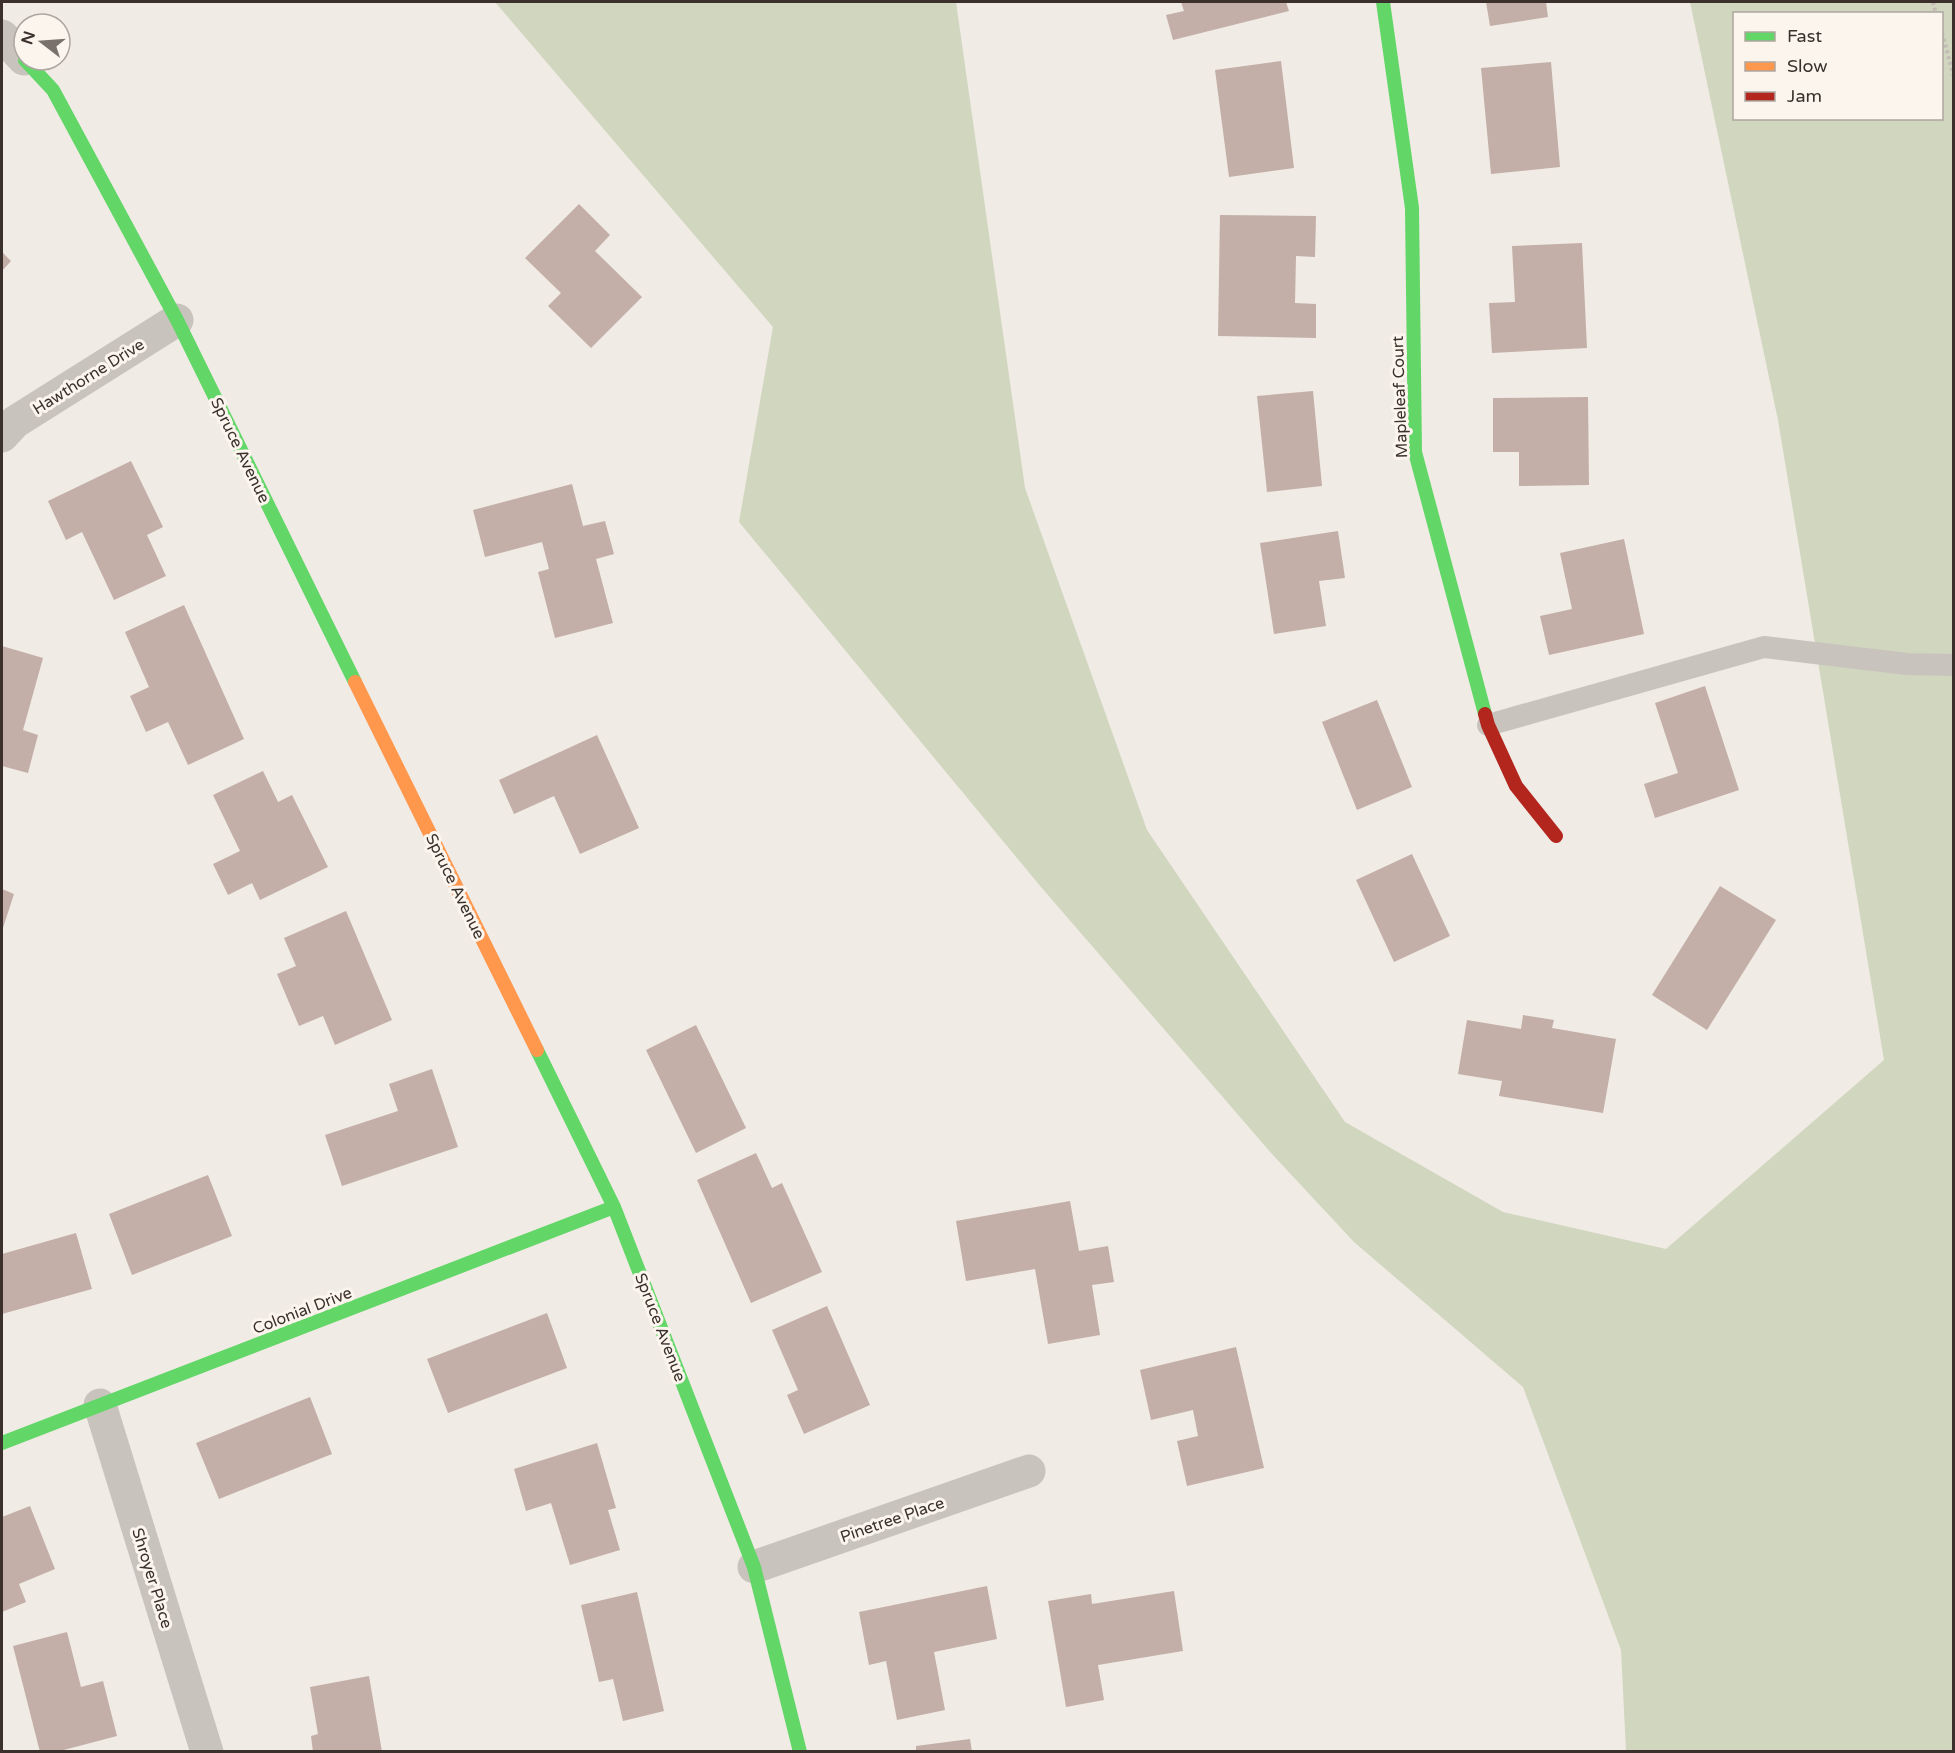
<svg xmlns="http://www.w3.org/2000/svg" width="1955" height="1753" font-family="'Varela Round',sans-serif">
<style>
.green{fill:#d1d6bf;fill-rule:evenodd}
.building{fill:#c3afa7}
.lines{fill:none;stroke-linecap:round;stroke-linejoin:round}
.path{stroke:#c2bbb6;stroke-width:4;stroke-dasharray:3 3;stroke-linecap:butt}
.lane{stroke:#c9c3be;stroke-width:22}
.street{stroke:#c9c3be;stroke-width:33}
.fast{stroke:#63d668;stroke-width:14}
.slow{stroke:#ff974d;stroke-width:14}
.jam{stroke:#b3261e;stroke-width:14}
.labels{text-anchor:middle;stroke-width:6;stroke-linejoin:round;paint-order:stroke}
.street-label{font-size:16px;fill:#3b302b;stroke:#fbf5ee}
</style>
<rect width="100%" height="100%" fill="#f0ebe5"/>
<path class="green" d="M 495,2 L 956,2 L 1025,488 L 1147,830 L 1345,1122 L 1503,1212 L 1666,1249 L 1884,1060 L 1778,420 L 1690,2 L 1953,2 L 1953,1751 L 1626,1751 L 1621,1650 L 1523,1387 L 1354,1242 L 1272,1154 L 1041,887 L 739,522 L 773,327 ZM 1734,14 L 1942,14 L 1942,118 L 1734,118 Z"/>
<path class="building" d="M 1181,2 L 1286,2 L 1289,11 L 1173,40 L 1166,15 L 1184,11 Z
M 1486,2 L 1546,2 L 1548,17 L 1490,26 Z
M 1281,61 L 1294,168 L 1229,177 L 1215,70 Z
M 1551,62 L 1560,167 L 1491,174 L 1481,68 Z
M 579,204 L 610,235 L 595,251 L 642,297 L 591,348 L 548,306 L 561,293 L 525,258 Z
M 1220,215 L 1316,216 L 1315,257 L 1296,256 L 1295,303 L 1316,304 L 1316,338 L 1218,336 Z
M 1582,243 L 1587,348 L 1492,353 L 1489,303 L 1515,302 L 1512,246 Z
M 2,252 L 11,261 L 2,271 Z
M 1313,391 L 1322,486 L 1267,492 L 1257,396 Z
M 1588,397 L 1589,485 L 1519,486 L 1519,452 L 1493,452 L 1493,398 Z
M 131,461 L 163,527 L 147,535 L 166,576 L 114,600 L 82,532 L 66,540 L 48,501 Z
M 572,484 L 583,526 L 605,521 L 614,554 L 596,559 L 613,623 L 555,638 L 538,572 L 549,569 L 542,542 L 485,557 L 473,510 Z
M 1338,531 L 1345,578 L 1319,581 L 1326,626 L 1274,634 L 1260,543 Z
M 1624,539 L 1644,634 L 1549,655 L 1540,616 L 1572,609 L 1560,553 Z
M 184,605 L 244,739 L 188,765 L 168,722 L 146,732 L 130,696 L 149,687 L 125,632 Z
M 2,646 L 43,658 L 23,730 L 38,735 L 28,773 L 2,766 Z
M 1705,686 L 1739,790 L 1655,818 L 1644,784 L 1678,773 L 1655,703 Z
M 1377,700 L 1412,787 L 1357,810 L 1322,722 Z
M 597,735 L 639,828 L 580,854 L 554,796 L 514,814 L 499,780 Z
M 263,771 L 278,802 L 292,795 L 328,867 L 260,900 L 252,883 L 228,895 L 213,864 L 240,851 L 213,795 Z
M 1412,854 L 1450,936 L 1394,962 L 1356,880 Z
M 1720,886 L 1776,920 L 1707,1030 L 1652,995 Z
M 2,889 L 14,894 L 2,931 Z
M 346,911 L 392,1020 L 335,1045 L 323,1016 L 299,1026 L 277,974 L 296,966 L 284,938 Z
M 1523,1015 L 1554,1020 L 1552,1028 L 1616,1039 L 1603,1113 L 1499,1096 L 1502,1081 L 1458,1074 L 1467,1020 L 1521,1029 Z
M 696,1025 L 746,1128 L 696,1153 L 646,1050 Z
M 432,1069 L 458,1147 L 342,1186 L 325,1135 L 398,1111 L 389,1084 Z
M 756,1153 L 772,1188 L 782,1183 L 822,1272 L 751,1303 L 697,1180 Z
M 208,1175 L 232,1236 L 132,1275 L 109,1214 Z
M 1070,1201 L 1079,1251 L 1108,1246 L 1114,1282 L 1092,1285 L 1100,1335 L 1048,1344 L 1035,1269 L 966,1281 L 956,1221 Z
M 76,1233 L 92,1289 L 2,1314 L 2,1254 Z
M 827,1306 L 870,1405 L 804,1434 L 787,1395 L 798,1390 L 772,1330 Z
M 547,1313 L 567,1368 L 448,1413 L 427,1359 Z
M 1236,1347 L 1264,1468 L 1187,1486 L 1177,1441 L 1198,1436 L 1193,1410 L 1151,1420 L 1140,1370 Z
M 310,1397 L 332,1454 L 219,1499 L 196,1443 Z
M 597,1443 L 616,1508 L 608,1510 L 620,1550 L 570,1565 L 551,1503 L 526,1511 L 514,1469 Z
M 30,1506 L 55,1569 L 19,1584 L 26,1602 L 2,1612 L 2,1517 Z
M 987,1586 L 997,1639 L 934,1652 L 945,1710 L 897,1720 L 886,1661 L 869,1665 L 859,1612 Z
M 1174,1591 L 1183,1651 L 1098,1665 L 1104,1700 L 1066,1707 L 1048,1601 L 1091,1594 L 1092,1604 Z
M 637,1592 L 664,1711 L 623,1721 L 613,1679 L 599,1682 L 581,1605 Z
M 67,1632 L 81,1687 L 103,1681 L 117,1736 L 56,1752 L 40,1752 L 13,1646 Z
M 369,1676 L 382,1752 L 313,1752 L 311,1736 L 318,1734 L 310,1687 Z
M 970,1739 L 972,1752 L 916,1752 L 916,1746 Z"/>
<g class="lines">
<path class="path" d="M 1933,2 L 1936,14
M 1942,33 L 1954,77"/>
<path class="lane" d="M 1488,725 L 1764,647 L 1907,664 L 1954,665"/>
<path class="street" d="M 2,36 L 24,59
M 2,436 L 15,422 L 177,320
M 100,1405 L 207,1752
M 754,1567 L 1029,1471"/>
<path class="fast" d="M 1383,2 L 1412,208 L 1415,452 L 1485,714
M 25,60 L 53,90 L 177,320 L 355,682
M 537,1050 L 614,1207 L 754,1567 L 800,1752
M 2,1443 L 614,1207"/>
<path class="slow" d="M 355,682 L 537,1050"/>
<path class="jam" d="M 1485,714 L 1488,725 L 1516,786 L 1556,836"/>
</g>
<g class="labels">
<g class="street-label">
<text transform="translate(88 376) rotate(-32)" y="6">Hawthorne Drive</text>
<text transform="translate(1399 397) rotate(-92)" y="6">Mapleleaf Court</text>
<text transform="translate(241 450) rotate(64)" y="6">Spruce Avenue</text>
<text transform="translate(456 886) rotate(64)" y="6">Spruce Avenue</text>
<text transform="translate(302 1310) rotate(-21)" y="6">Colonial Drive</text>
<text transform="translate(661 1327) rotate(69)" y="6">Spruce Avenue</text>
<text transform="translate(892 1519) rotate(-19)" y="6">Pinetree Place</text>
<text transform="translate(153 1578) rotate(73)" y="6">Shroyer Place</text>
</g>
</g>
<rect width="1955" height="1753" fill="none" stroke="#3b302b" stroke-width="6"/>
<rect x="1733" y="12" width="210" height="108" fill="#fbf5ee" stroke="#aea6a0" stroke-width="1.5"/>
<rect x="1745" y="32" width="30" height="9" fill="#63d668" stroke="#aea6a0" stroke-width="1.5"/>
<text x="1787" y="42" font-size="18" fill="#3b302b">Fast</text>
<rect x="1745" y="62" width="30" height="9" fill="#ff974d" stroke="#aea6a0" stroke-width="1.5"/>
<text x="1787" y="72" font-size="18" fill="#3b302b">Slow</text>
<rect x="1745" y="92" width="30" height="9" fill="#b3261e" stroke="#aea6a0" stroke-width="1.5"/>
<text x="1787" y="102" font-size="18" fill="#3b302b">Jam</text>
<g transform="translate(42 42) rotate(287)"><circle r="28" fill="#fbf5ee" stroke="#aea6a0" stroke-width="1.5"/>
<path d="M0-4.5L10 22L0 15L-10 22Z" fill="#7a716c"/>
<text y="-9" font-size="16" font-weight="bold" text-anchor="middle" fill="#3b302b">N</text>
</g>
</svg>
